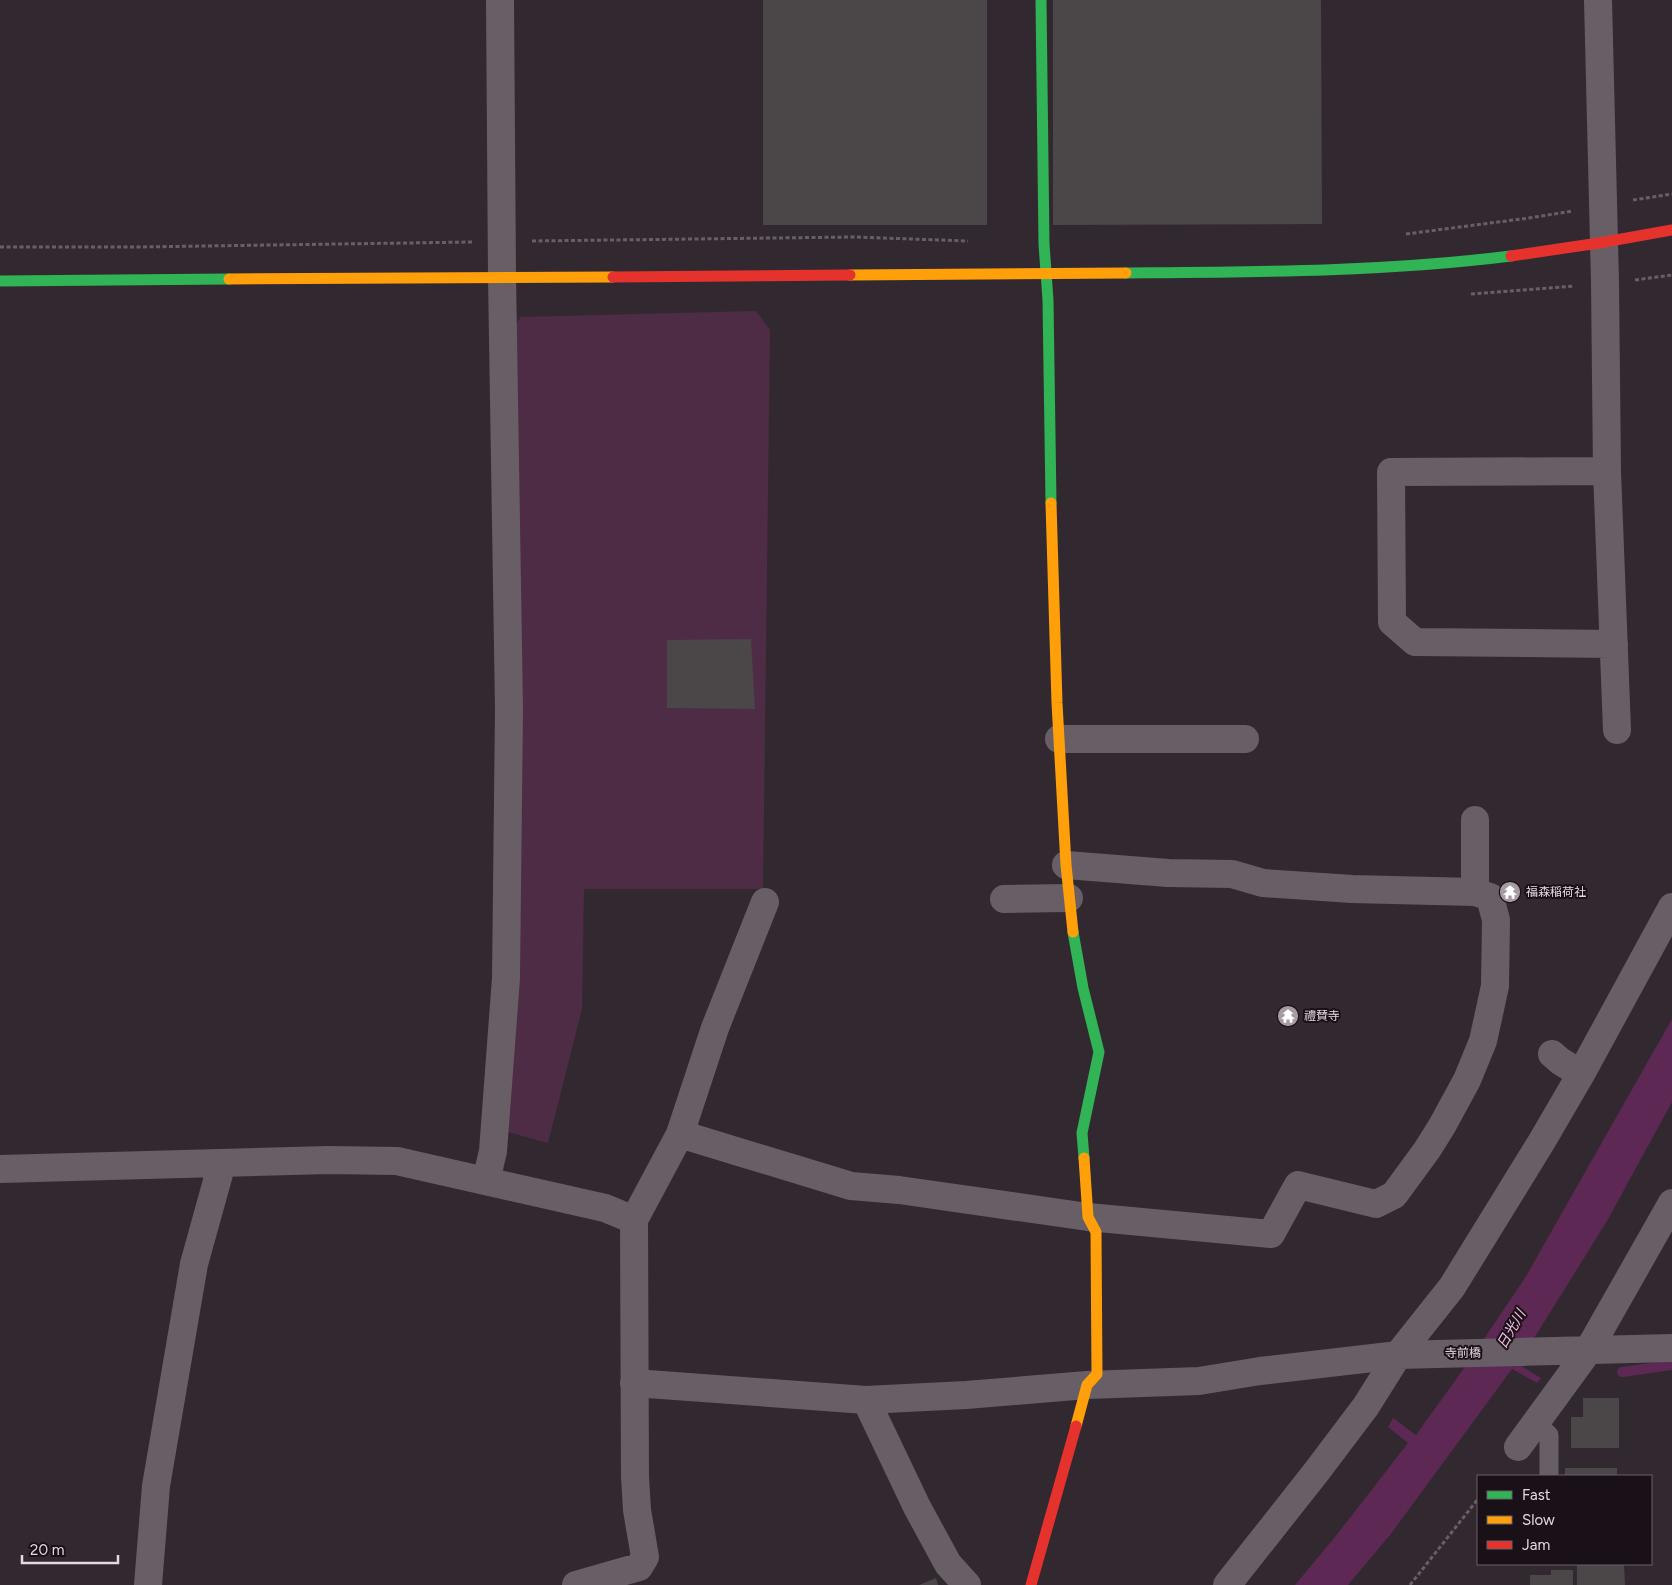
<svg xmlns="http://www.w3.org/2000/svg" width="1672" height="1585" font-family="Figtree,'Noto Sans JP',sans-serif">
<style>
.green{fill:#4e2c46}
.water{fill:#5d2853}
.lines{fill:none;stroke-linecap:round;stroke-linejoin:round}
.stream{stroke:#5d2853;stroke-width:10}
.building{fill:#4b4647}
.path{stroke:#685f66;stroke-width:3;stroke-dasharray:4 2.5;stroke-linecap:butt}
.lane{stroke:#685f66;stroke-width:19}
.street{stroke:#685f66;stroke-width:28}
.fast{stroke:#30b455;stroke-width:11}
.slow{stroke:#ff9f0a;stroke-width:11}
.jam{stroke:#e5322d;stroke-width:11}
.labels{text-anchor:middle;stroke-width:4;stroke-linejoin:round;paint-order:stroke}
.poi-label{font-size:12px;fill:#e4d9e1;stroke:#191117;text-anchor:start}
.street-label{font-size:12px;fill:#e4d9e1;stroke:#191117}
.water-label{font-size:14px;font-style:italic;fill:#f5c0e8;stroke:#191117}
</style>
<rect width="100%" height="100%" fill="#322930"/>
<path class="green" d="M 756,311 L 770,330 L 763,889 L 584,889 L 582,1009 L 548,1143 L 493,1128 L 505,336 L 521,317 Z"/>
<path class="water" d="M 1672,1019 L 1672,1102 L 1607,1221 L 1518,1364 L 1541,1378 L 1537,1383 L 1512,1369 L 1390,1535 L 1348,1585 L 1295,1585 L 1335,1537 L 1408,1443 L 1388,1427 L 1393,1418 L 1416,1435 L 1467,1364 L 1525,1278 Z"/>
<g class="lines">
<path class="stream" d="M 1622,1372 L 1672,1365"/>
</g>
<path class="building" d="M 763,0 L 987,0 L 987,225 L 763,225 Z
M 1053,0 L 1321,0 L 1322,224 L 1053,225 Z
M 751,639 L 755,709 L 667,708 L 667,640 Z
M 1583,1398 L 1619,1398 L 1619,1448 L 1571,1448 L 1571,1417 L 1583,1417 Z
M 1565,1468 L 1617,1468 L 1617,1476 L 1565,1476 Z
M 1577,1564 L 1624,1564 L 1625,1585 L 1577,1585 Z
M 1551,1570 L 1573,1570 L 1573,1585 L 1530,1585 L 1530,1575 L 1551,1575 Z
M 936,1578 L 938,1585 L 919,1585 Z"/>
<g class="lines">
<path class="path" d="M 1633,200 L 1672,194
M 1406,234 L 1529,218 L 1573,211
M 532,241 L 854,237 L 968,241
M 0,247 L 138,247 L 473,242
M 1635,280 L 1672,275
M 1471,294 L 1574,286
M 1410,1585 L 1478,1499"/>
<path class="lane" d="M 1536,1423 L 1549,1435 L 1549,1476"/>
<path class="street" d="M 1598,0 L 1605,283 L 1607,471 L 1617,730
M 1607,471 L 1391,472 L 1392,622 L 1415,642 L 1614,644
M 1059,739 L 1245,739
M 1066,865 L 1168,873 L 1232,874 L 1263,883 L 1352,889 L 1475,892
M 1004,899 L 1069,898
M 1552,1054 L 1560,1061 L 1581,1074
M 680,1134 L 851,1186 L 899,1190 L 1088,1217 L 1271,1234 L 1298,1185 L 1376,1204 L 1394,1195 L 1427,1150 L 1442,1126 L 1467,1080 L 1483,1041 L 1495,986 L 1496,920 L 1490,897 L 1475,892 L 1475,820
M 0,1169 L 328,1160 L 397,1161 L 605,1208 L 634,1220 L 635,1477 L 637,1510 L 645,1557 L 639,1567 L 576,1585
M 486,1181 L 493,1151 L 506,978 L 509,709 L 502,276 L 500,0
M 634,1220 L 680,1134 L 715,1028 L 765,902
M 634,1383 L 866,1400 L 966,1395 L 1087,1385 L 1199,1381 L 1260,1371 L 1398,1355 L 1672,1348
M 866,1400 L 917,1507 L 948,1564 L 967,1585
M 1518,1447 L 1588,1351 L 1672,1203
M 148,1585 L 156,1486 L 194,1264 L 222,1163
M 1227,1585 L 1317,1471 L 1366,1406 L 1398,1355 L 1452,1287 L 1542,1141 L 1581,1074 L 1672,907"/>
<path class="fast" d="M 1041,0 L 1044,244 L 1048,300 L 1051,503
M 1126,273 C 1255,272 1383,272 1511,256
M 0,281 L 229,279
M 1073,932 L 1083,988 L 1099,1052 L 1082,1133 L 1084,1158"/>
<path class="slow" d="M 850,275 L 1126,273
M 229,279 L 613,277
M 1051,503 L 1057,703 L 1066,865 L 1073,932
M 1076,1426 L 1087,1385 L 1097,1374 L 1096,1232 L 1088,1217 L 1084,1158"/>
<path class="jam" d="M 1511,256 L 1599,243 L 1672,230
M 613,277 L 850,275
M 1031,1585 L 1076,1426"/>
</g>
<defs>
<g id="temple-disc" transform="scale(1.125)"><circle r="9.5" fill="#a69ba3" stroke="#191117"/><path d="M0-6L5-2H3V0L6.5 2.5H4V6H1.5V3h-3V6H-4V2.5H-6.5L-3 0V-2H-5Z" fill="#fff"/></g>
</defs>
<g fill-rule="evenodd">
<use href="#temple-disc" x="1510" y="892"/>
<use href="#temple-disc" x="1288" y="1016"/>
</g>
<g class="labels">
<g class="poi-label">
<text x="1526" y="896">福森稲荷社</text>
<text x="1304" y="1020">禮賛寺</text>
</g>
<g class="street-label">
<text transform="translate(1463 1353) rotate(-1)" y="4">寺前橋</text>
</g>
<g class="water-label">
<text transform="translate(1511 1329) rotate(-60)" y="5">日光川</text>
</g>
</g>
<rect x="1477" y="1475" width="175" height="90" fill="#191117" stroke="#6a6168"/>
<rect x="1487" y="1491" width="25" height="8" fill="#30b455" stroke="#6a6168"/>
<text x="1522" y="1500" font-size="15" fill="#e4d9e1">Fast</text>
<rect x="1487" y="1516" width="25" height="8" fill="#ff9f0a" stroke="#6a6168"/>
<text x="1522" y="1525" font-size="15" fill="#e4d9e1">Slow</text>
<rect x="1487" y="1541" width="25" height="8" fill="#e5322d" stroke="#6a6168"/>
<text x="1522" y="1550" font-size="15" fill="#e4d9e1">Jam</text>
<path d="M22 1555v8h96v-8" fill="none" stroke="#e4d9e1" stroke-width="2.5"/>
<text x="30" y="1555" font-size="15" fill="#e4d9e1" stroke="#191117" stroke-width="4" paint-order="stroke">20 m</text>
</svg>
